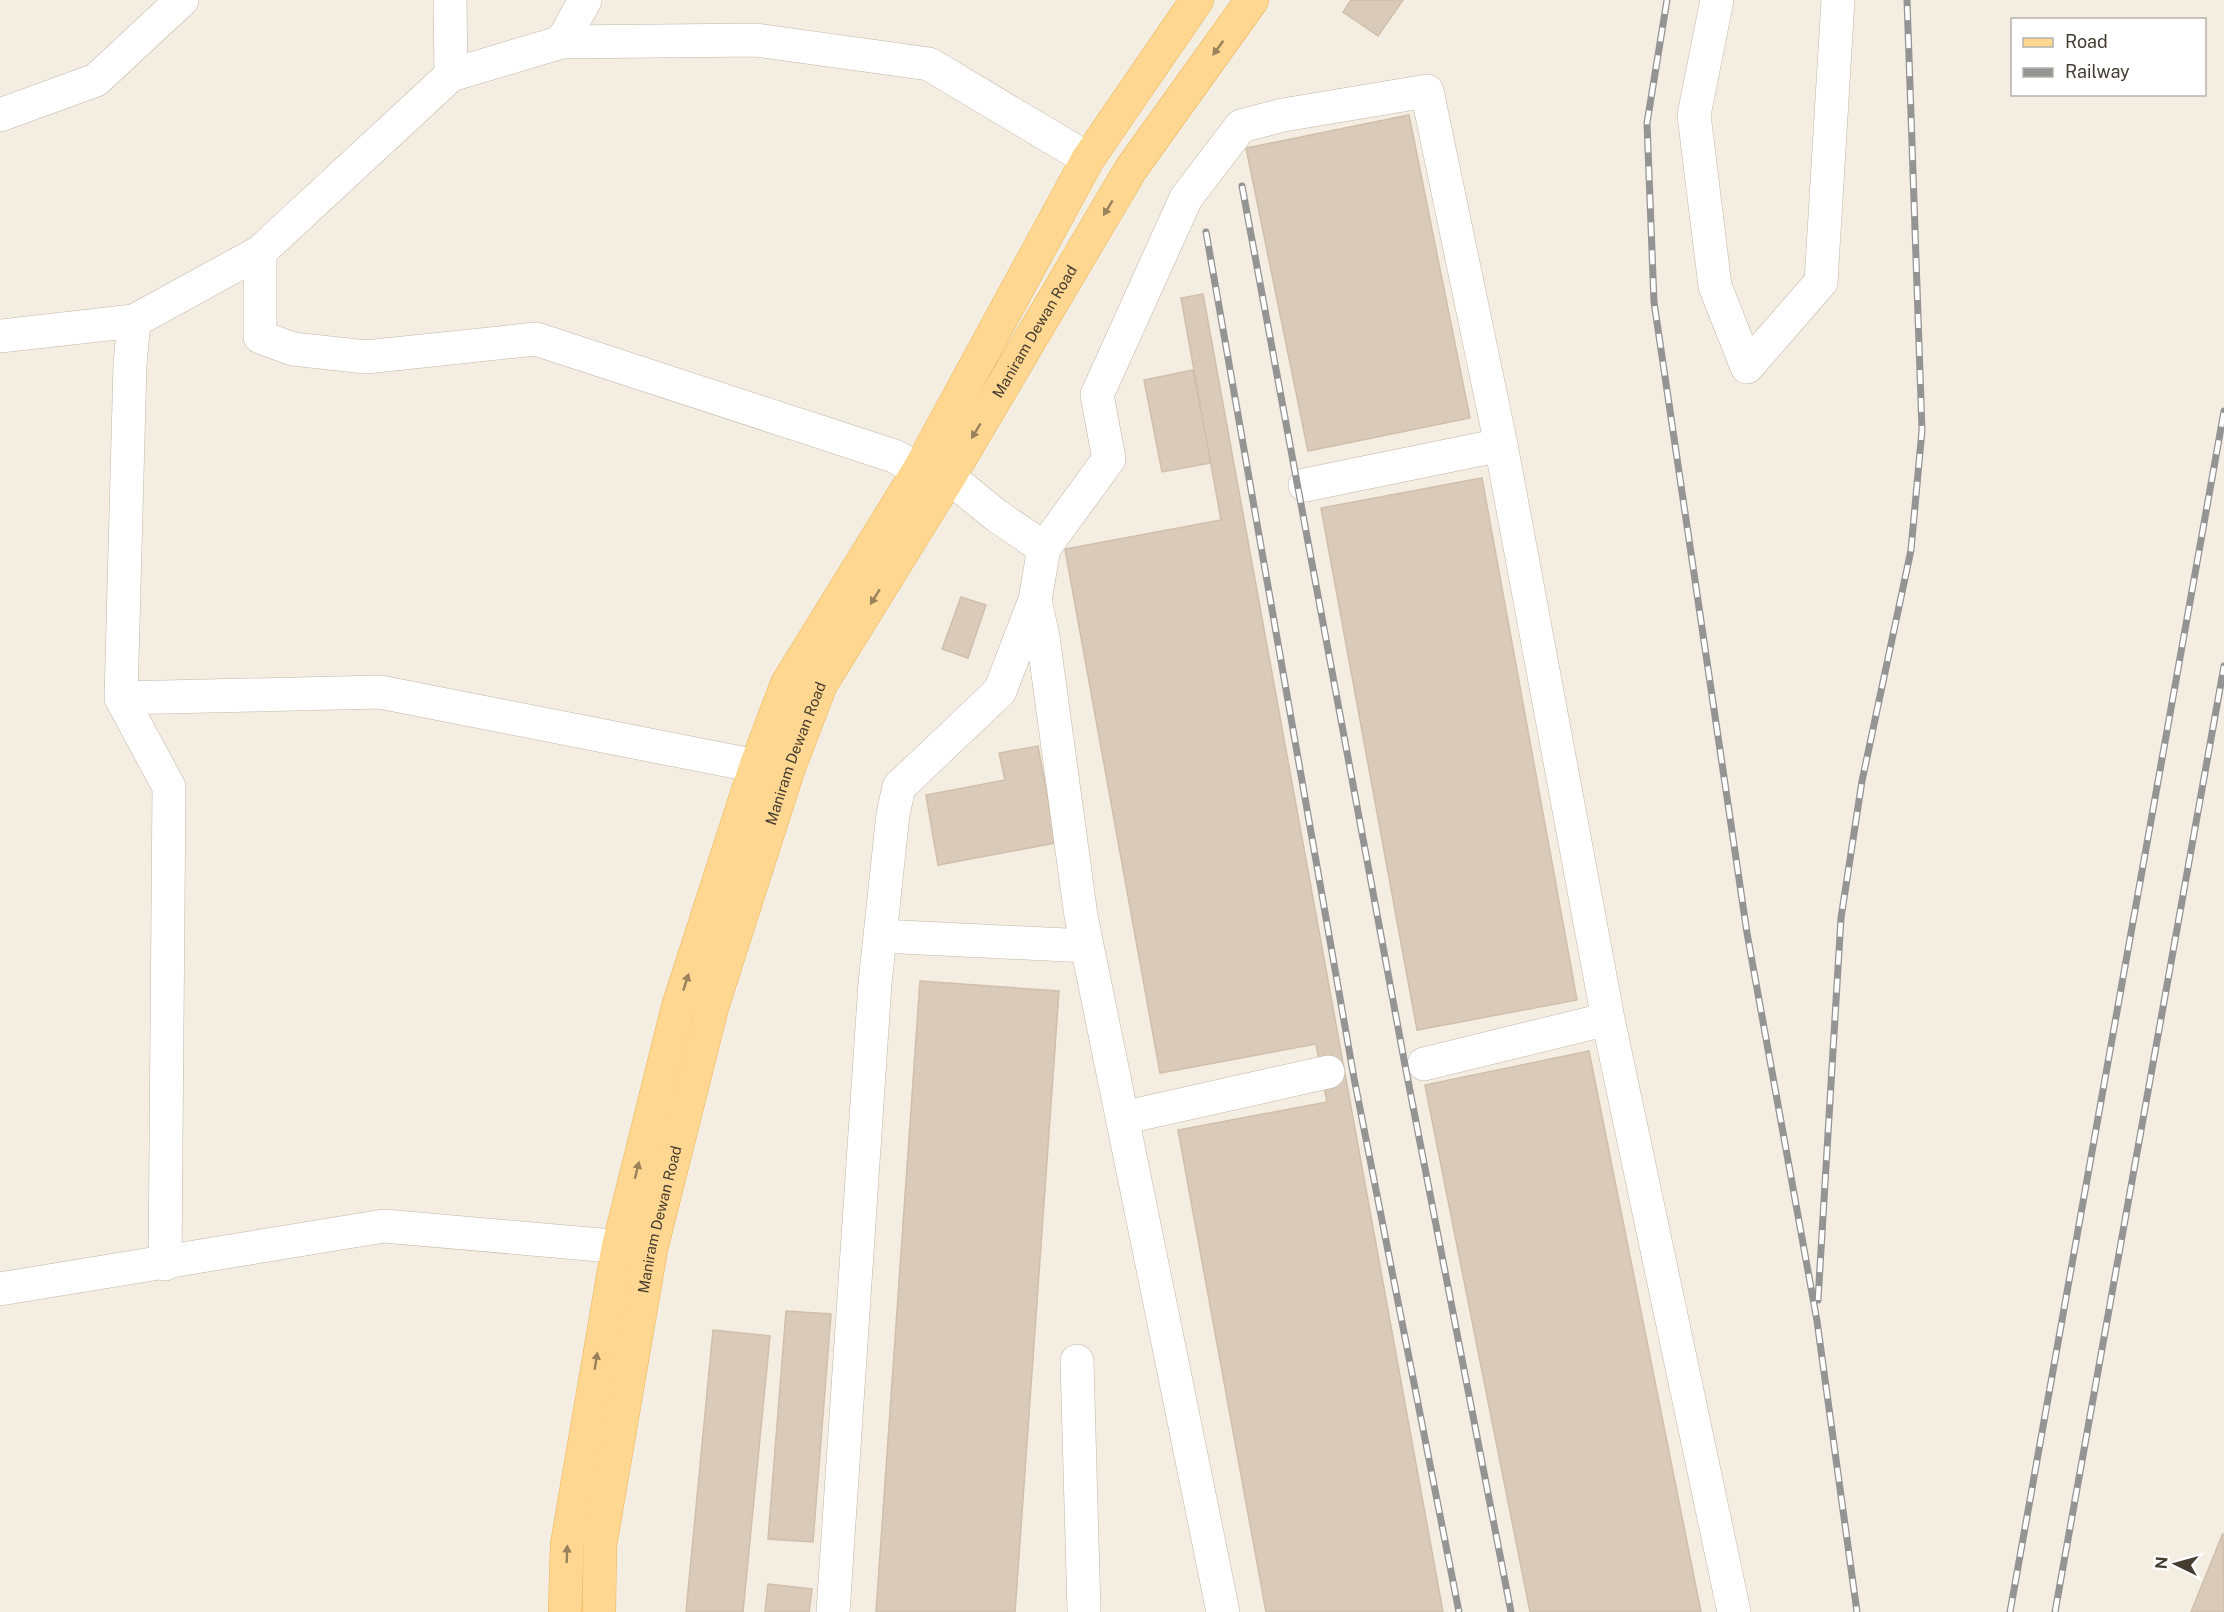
<svg xmlns="http://www.w3.org/2000/svg" width="2224" height="1612" font-family="'Public Sans',sans-serif">
<style>
.building{fill:#d9caba;stroke:#d1bfaa;stroke-width:1.5}
.lines{fill:none;stroke-linecap:round;stroke-linejoin:round}
.minor-casing{stroke:#c2b7a7;stroke-width:34}
.major-casing{stroke:#eeb456;stroke-width:34}
.minor{stroke:#fff;stroke-width:33}
.major{stroke:#ffd790;stroke-width:33}
.rail-casing{stroke:#949494;stroke-width:7}
.rail{stroke:#fff;stroke-width:4.5;stroke-dasharray:14;stroke-linecap:butt}
.oneway{fill:#99825c}
.labels{text-anchor:middle;stroke-width:4.5;stroke-linejoin:round;paint-order:stroke}
.street-label{font-size:15px;fill:#453c32;stroke:#fff}
</style>
<rect width="100%" height="100%" fill="#f3ede2"/>
<path class="building" d="M 1351,0 L 1403,0 L 1378,36 L 1343,12 Z
M 1409,115 L 1470,418 L 1308,451 L 1246,148 Z
M 1203,294 L 1443,1612 L 1266,1612 L 1178,1130 L 1327,1102 L 1316,1044 L 1160,1073 L 1065,549 L 1221,520 L 1181,298 Z
M 1193,370 L 1211,463 L 1162,472 L 1144,380 Z
M 1482,478 L 1577,1000 L 1417,1030 L 1321,508 Z
M 961,597 L 986,605 L 968,658 L 942,649 Z
M 1038,746 L 1056,843 L 938,865 L 926,795 L 1005,780 L 999,753 Z
M 920,981 L 1059,991 L 1015,1612 L 876,1612 Z
M 1589,1051 L 1701,1612 L 1530,1612 L 1425,1085 Z
M 786,1311 L 831,1314 L 813,1542 L 768,1539 Z
M 713,1330 L 770,1336 L 743,1612 L 686,1612 Z
M 2223,1533 L 2224,1612 L 2191,1612 Z
M 768,1584 L 812,1589 L 809,1612 L 765,1612 Z"/>
<g class="lines">
<g class="minor-casing">
<path id="minor" d="M 450,0 L 451,75
M 1717,0 L 1694,115 L 1715,286 L 1747,367 L 1821,282 L 1838,0
M 562,42 L 585,0
M 0,115 L 96,80 L 182,0
M 260,252 L 260,337 L 293,349 L 366,357 L 536,339 L 894,456 L 919,470 L 949,477 L 997,516 L 1044,548 L 1035,600 L 1043,637 L 1081,916 L 1223,1612
M 134,321 L 130,364 L 121,698 L 169,787 L 165,1264
M 0,336 L 134,321 L 260,252 L 451,75 L 562,42 L 756,40 L 929,64 L 1088,159
M 1305,485 L 1501,445
M 1044,548 L 1109,459 L 1097,395 L 1186,198 L 1241,126 L 1283,115 L 1427,91 L 1501,445 L 1608,1019 L 1734,1612
M 121,698 L 380,692 L 756,766
M 881,936 L 1087,946
M 1424,1064 L 1608,1019
M 1122,1118 L 1328,1072
M 0,1289 L 384,1226 L 646,1249
M 1077,1361 L 1084,1612
M 833,1612 L 875,983 L 893,814 L 899,787 L 1000,691 L 1035,600"/>
</g>
<g class="major-casing">
<g id="major">
<path d="M 565,1612 L 567,1545 L 618,1248 L 678,1007 L 756,766 L 787,684 L 919,470 L 1088,159 L 1197,0"/>
<path id="s1" d="M 599,1612 L 600,1545 L 651,1249 L 712,1007 L 789,767 L 821,684 L 949,477 L 1131,169 L 1252,0"/>
</g>
</g>
<use href="#minor" class="minor"/>
<use href="#major" class="major"/>
<g class="rail-casing">
<path id="rail" d="M 1667,0 L 1647,123 L 1654,302 L 1747,933 L 1817,1321 L 1857,1612
M 1242,186 L 1405,1065 L 1511,1612
M 1206,232 L 1354,1078 L 1459,1612
M 1818,1300 L 1841,918 L 1862,781 L 1911,550 L 1922,430 L 1907,0
M 2010,1612 L 2224,411
M 2055,1612 L 2224,666"/>
</g>
<use href="#rail" class="rail"/>
</g>
<defs><path id="oneway-solid" d="M-6-.8H1V-3.2L6.5 0L1 3.2V.8H-6Z" transform="scale(1.5)"/></defs>
<g class="oneway">
<use href="#oneway-solid" transform="translate(1218 48) rotate(126)"/>
<use href="#oneway-solid" transform="translate(1108 208) rotate(121)"/>
<use href="#oneway-solid" transform="translate(976 431) rotate(121)"/>
<use href="#oneway-solid" transform="translate(875 597) rotate(122)"/>
<use href="#oneway-solid" transform="translate(686 982) rotate(-72)"/>
<use href="#oneway-solid" transform="translate(637 1170) rotate(-76)"/>
<use href="#oneway-solid" transform="translate(596 1361) rotate(-81)"/>
<use href="#oneway-solid" transform="translate(567 1554) rotate(-88)"/>
</g>
<g class="labels">
<g class="street-label">
<text dy="5" stroke="none"><textPath href="#s1" startOffset="1370">Maniram Dewan Road</textPath></text>
<text dy="5" stroke="none"><textPath href="#s1" startOffset="884">Maniram Dewan Road</textPath></text>
<text dy="5" stroke="none"><textPath href="#s1" startOffset="398">Maniram Dewan Road</textPath></text>
</g>
</g>
<rect x="2011" y="18" width="195" height="78" fill="#ffffff" stroke="#b5b1ad" stroke-width="1.5"/>
<rect x="2023" y="38" width="30" height="9" fill="#ffd790" stroke="#b5b1ad" stroke-width="1.5"/>
<text x="2065" y="48" font-size="18" fill="#453c32">Road</text>
<rect x="2023" y="68" width="30" height="9" fill="#949494" stroke="#b5b1ad" stroke-width="1.5"/>
<text x="2065" y="78" font-size="18" fill="#453c32">Railway</text>
<g transform="translate(2176 1564) rotate(275)" stroke="#ffffff" stroke-width="4.5" paint-order="stroke">
<path d="M0-4.5L10 22L0 15L-10 22Z" fill="#453c32"/>
<text y="-9" font-size="16" font-weight="bold" text-anchor="middle" fill="#453c32">N</text>
</g>
</svg>
